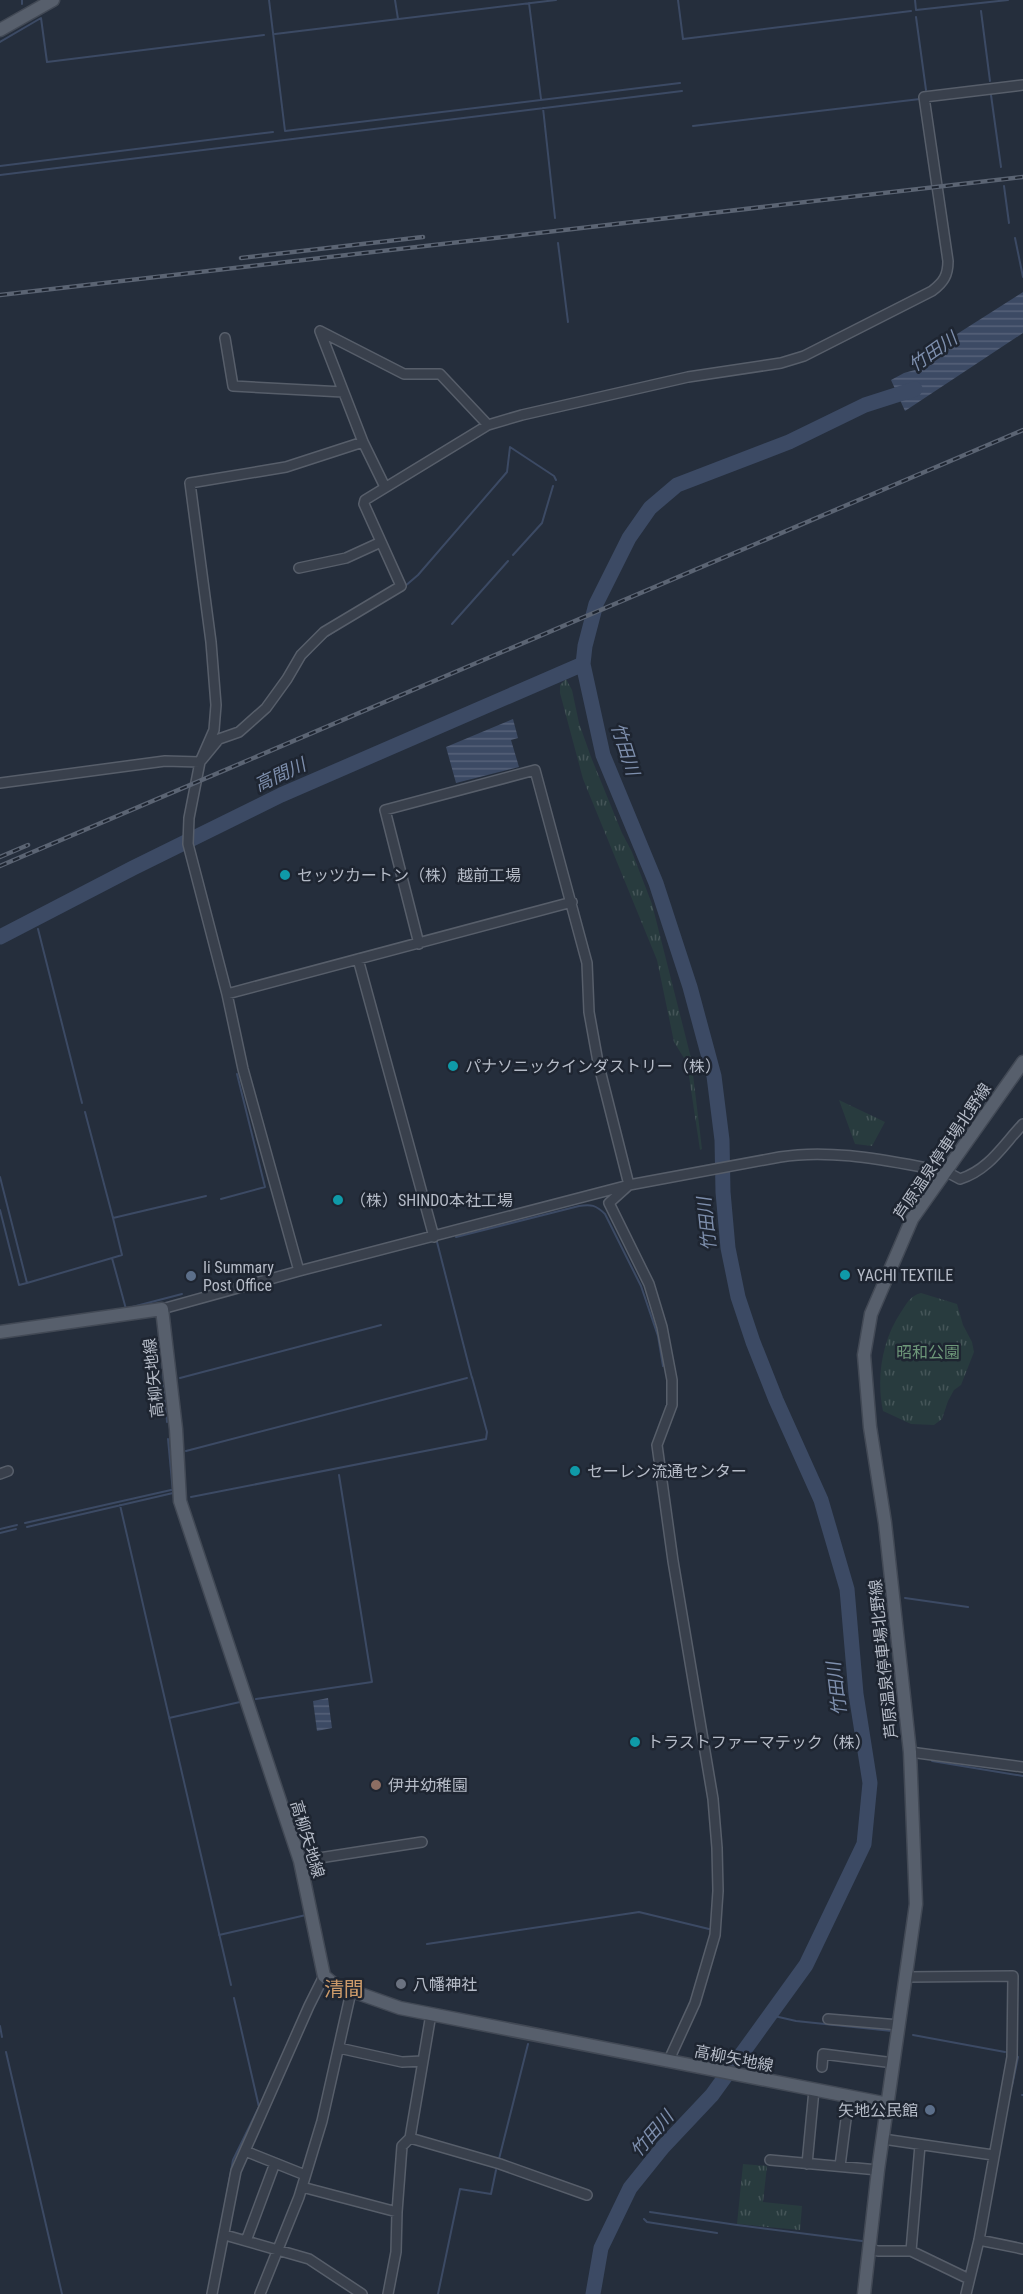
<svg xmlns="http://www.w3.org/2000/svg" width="1023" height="2294" font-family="'Roboto Condensed','Noto Sans JP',sans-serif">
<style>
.grass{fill:url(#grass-tufts)}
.water{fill:url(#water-rules)}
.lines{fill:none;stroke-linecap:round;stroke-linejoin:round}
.stream{stroke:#3c4a64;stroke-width:2}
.river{stroke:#3c4a64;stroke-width:15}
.minor-casing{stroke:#575e6a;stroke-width:12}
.major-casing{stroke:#424955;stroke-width:15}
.minor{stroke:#39404c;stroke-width:9}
.major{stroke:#575f6c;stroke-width:12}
.rail-casing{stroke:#5b6473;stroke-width:4.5}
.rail{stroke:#1e2531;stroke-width:2;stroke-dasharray:7;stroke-linecap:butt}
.culture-dot{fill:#0f9aa8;stroke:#1e2531;stroke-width:2}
.service-dot{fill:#5c6f8a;stroke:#1e2531;stroke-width:2}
.education-dot{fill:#8d6e63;stroke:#1e2531;stroke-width:2}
.worship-dot{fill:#6b7280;stroke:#1e2531;stroke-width:2}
.labels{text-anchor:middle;stroke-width:5;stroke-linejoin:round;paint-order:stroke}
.poi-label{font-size:16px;fill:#b5bbc7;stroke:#1e2531;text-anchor:start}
.street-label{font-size:16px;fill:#b5bbc7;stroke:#1e2531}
.park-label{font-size:16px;fill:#6d9779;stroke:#1e2531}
.water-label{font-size:18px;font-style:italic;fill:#7e8fad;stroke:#1e2531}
.quarter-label{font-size:20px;fill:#cd9b6a;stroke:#1e2531}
</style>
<defs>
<pattern id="grass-tufts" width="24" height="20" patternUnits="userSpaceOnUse" patternTransform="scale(1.5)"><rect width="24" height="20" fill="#283b3e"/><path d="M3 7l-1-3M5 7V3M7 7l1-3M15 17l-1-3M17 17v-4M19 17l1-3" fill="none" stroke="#455558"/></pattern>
<pattern id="water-rules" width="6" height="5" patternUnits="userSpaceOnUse" patternTransform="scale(1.5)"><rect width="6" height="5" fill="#3c4a64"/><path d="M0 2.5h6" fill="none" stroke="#566279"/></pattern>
</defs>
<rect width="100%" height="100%" fill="#252e3c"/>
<path class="grass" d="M 566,679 L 572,690 L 579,723 L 591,757 L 622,833 L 632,852 L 652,904 L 691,1058 L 702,1149 L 700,1150 L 687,1063 L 674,1042 L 657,960 L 583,779 L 560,693 L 560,685 Z
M 839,1100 L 885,1122 L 872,1146 L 855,1144 Z
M 921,1293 L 957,1304 L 963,1325 L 972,1342 L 974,1352 L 961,1385 L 954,1390 L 948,1401 L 942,1419 L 934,1425 L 911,1424 L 883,1411 C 876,1378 882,1340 901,1312 C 907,1303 910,1296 921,1293 Z
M 743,2164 L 767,2166 L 763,2202 L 802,2206 L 800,2230 L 737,2224 Z"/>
<path class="water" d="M 1023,292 L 1023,333 L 905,411 L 891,380 L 904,373 L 929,366 L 958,338 L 957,334 Z
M 513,719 L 518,738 L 511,740 L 519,767 L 456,783 L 446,747 Z
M 328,1698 L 332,1728 L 317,1731 L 313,1701 Z"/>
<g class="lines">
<path class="stream" d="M 22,0 L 22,4
M 269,0 L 285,131 L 680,83
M 395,0 L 398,19
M 678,0 L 683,39 L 911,11
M 915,0 L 916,10 L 1008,0
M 529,3 L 541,99
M 981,11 L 990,81
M 916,17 L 926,90
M 275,34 L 556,0
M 0,42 L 41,18 L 47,62 L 264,35
M 991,95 L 1001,167
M 543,108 L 555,218
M 693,126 L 920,99
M 0,166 L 273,132
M 0,175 L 682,91
M 1004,186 L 1009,223
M 1015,238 L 1023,277
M 558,243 L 568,322
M 513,555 L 542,523 L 553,486
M 404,587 L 418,575 L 507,472 L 510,447 L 554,476 L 556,480
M 452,624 L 508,561
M 323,639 L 341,627
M 302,661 L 311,652
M 38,929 L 82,1103
M 85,1112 L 113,1218 L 206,1196
M 0,1177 L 27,1283 L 112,1258
M 221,1199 L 265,1187 L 237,1074
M 0,1210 L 19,1285 L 27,1283
M 113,1218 L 122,1255 L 112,1258 L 126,1309
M 456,1237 L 579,1206 C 591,1204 596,1205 605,1214 L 641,1286 L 658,1336 L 663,1366
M 437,1242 L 472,1378
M 132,1307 L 182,1294
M 162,1359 L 167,1422
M 180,1378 L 381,1325
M 186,1451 L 467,1378
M 191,1497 L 486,1439 L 487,1432 L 472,1377
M 120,1505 L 231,1985
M 25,1523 L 171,1490
M 27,1527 L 173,1493 L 168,1439
M 0,1529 L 17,1525
M 0,1533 L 16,1529
M 905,1598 L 968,1607
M 256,1699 L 372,1682 L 339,1475
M 169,1718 L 240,1702
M 932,1761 L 1023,1776
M 219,1935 L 306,1915
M 427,1944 L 639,1912 L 709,1929
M 770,2015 L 796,2021 L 892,2031
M 0,2026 L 2,2037
M 913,2035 L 1005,2052
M 6,2052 L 62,2294
M 1012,2086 L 1018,2057
M 1022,2095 L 1023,2095
M 499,2159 L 528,2044
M 226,2199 L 233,2160 L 259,2107 L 234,1998
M 650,2212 L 737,2225 L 862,2241
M 644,2219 L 647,2222 L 717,2233
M 438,2294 L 460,2189 L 491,2194 L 496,2170"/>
<path class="river" d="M 0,937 L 133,868 L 281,795 L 583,664
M 593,2294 L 601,2248 L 630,2188 L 663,2147 L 712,2095 L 806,1965 L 864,1844 L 870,1783 L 856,1694 L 847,1589 L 821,1500 L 776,1400 L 753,1342 L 738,1297 L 728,1248 L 723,1192 L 722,1140 L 714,1076 L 690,987 L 656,883 L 603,755 L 583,664 L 585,646 L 596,604 L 629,538 L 650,508 L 677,485 L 789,442 L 865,405 L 915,389"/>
<g class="minor-casing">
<path id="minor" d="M 320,331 L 404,374 L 440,374 L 488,425
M 320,331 L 363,442 L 385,487
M 225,338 L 233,386 L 343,392
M 299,568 L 346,558 L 381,542
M 0,783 L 165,761 L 200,762 L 219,739 L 239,732 L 266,708 L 287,679 L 301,655 L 324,632 L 401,586 L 364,504 L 365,500 L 488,425 L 522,415 L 688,377 L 781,363 L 804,356 L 932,291 C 944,282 948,275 948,261 L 924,97 L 1023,85
M 419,944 L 385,810 L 535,770 L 587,963 L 589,1012 L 598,1062 L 629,1185 L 609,1203 L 649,1284 L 662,1327 L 672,1380 L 672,1405 L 657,1445 L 673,1561 L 713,1799 L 717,1848 L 718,1891 L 715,1935 L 695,2003 L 668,2062
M 358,959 L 434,1237
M 227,994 L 572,902
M 299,1271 L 243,1069 L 227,994 L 188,844 L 189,818 L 200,762 L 214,730 L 216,705 L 211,642 L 190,483 L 286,467 L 363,442
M 162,1309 L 299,1271 L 629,1185 L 780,1157 C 834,1148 892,1162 945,1171 L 960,1179 C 989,1170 1003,1145 1023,1124
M 0,1474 L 8,1471
M 910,1752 L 1023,1767
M 300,1861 L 422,1842
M 906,1977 L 1013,1976 L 1012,2057 L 979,2240 L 966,2294
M 431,2014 L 410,2138 L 500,2164 L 587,2195
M 828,2019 L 899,2025
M 339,2048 L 402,2062 L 423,2061
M 822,2067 L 823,2054 L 894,2063
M 883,2139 L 993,2155
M 245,2151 L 305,2175
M 770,2160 L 878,2170
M 807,2164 L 814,2090
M 840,2166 L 849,2096
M 302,2187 L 397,2212 L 402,2146 L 410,2138
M 225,2235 L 309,2259 L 362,2294
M 979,2240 L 1023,2249
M 246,2241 L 275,2163
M 869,2249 L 878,2251 L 911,2251 L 969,2279
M 911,2251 L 920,2145
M 212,2294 L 236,2171 L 309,2006 L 324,1976
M 260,2294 L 299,2197 L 322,2121 L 351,1992
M 388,2294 L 396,2252 L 397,2212"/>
</g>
<g class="major-casing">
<path id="major" d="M 0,30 L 53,0
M 0,1332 L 162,1309 L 176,1429 L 180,1501 L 300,1861 L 324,1976 L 335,1985 L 400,2008 L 888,2104
M 864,2294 L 878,2170 L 916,1904 L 910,1752 L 885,1523 L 870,1427 L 864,1355 L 871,1314 L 912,1219 L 1023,1062"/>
</g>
<use href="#minor" class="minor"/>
<use href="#major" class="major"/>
<g class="rail-casing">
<path id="rail" d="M 241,258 L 423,237
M 0,295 L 1023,177
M 0,857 L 28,845
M 0,866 L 1023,430"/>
</g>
<use href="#rail" class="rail"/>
</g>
<g class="culture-dot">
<circle cx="285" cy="875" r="6"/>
<circle cx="453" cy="1066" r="6"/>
<circle cx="338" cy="1200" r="6"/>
<circle cx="845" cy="1275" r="6"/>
<circle cx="575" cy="1471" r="6"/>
<circle cx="635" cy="1742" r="6"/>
</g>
<g class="service-dot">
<circle cx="191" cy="1276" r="6"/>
<circle cx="930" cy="2110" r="6"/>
</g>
<circle class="education-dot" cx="376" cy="1785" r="6"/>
<circle class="worship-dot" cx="401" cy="1984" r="6"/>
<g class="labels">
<g class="poi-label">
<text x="297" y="881">セッツカートン（株）越前工場</text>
<text x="465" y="1072">パナソニックインダストリー（株）</text>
<text x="350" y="1206">（株）SHINDO本社工場</text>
<text x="203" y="1273">Ii Summary<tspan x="203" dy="18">Post Office</tspan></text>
<text x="857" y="1281">YACHI TEXTILE</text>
<text x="587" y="1477">セーレン流通センター</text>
<text x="647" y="1748">トラストファーマテック（株）</text>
<text x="388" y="1791">伊井幼稚園</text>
<text x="413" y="1990">八幡神社</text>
<text x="918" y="2116" text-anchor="end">矢地公民館</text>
</g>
<g class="street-label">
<text transform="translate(942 1151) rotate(-56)" y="6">芦原温泉停車場北野線</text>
<text transform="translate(153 1378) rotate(-96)" y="6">高柳矢地線</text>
<text transform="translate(883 1659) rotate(-96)" y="6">芦原温泉停車場北野線</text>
<text transform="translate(308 1839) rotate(73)" y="6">高柳矢地線</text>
<text transform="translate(734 2058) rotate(11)" y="6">高柳矢地線</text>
</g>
<g class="park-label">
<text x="928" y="1358">昭和公園</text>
</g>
<g class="water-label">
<text transform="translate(933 352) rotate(-35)" y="6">竹田川</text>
<text transform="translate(625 749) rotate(72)" y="6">竹田川</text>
<text transform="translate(280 775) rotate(-25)" y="6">高間川</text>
<text transform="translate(707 1224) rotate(-96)" y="6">竹田川</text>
<text transform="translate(837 1689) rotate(-97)" y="6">竹田川</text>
<text transform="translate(652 2134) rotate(-49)" y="6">竹田川</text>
</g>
<g class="quarter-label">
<text x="344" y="1996">清間</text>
</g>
</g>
</svg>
